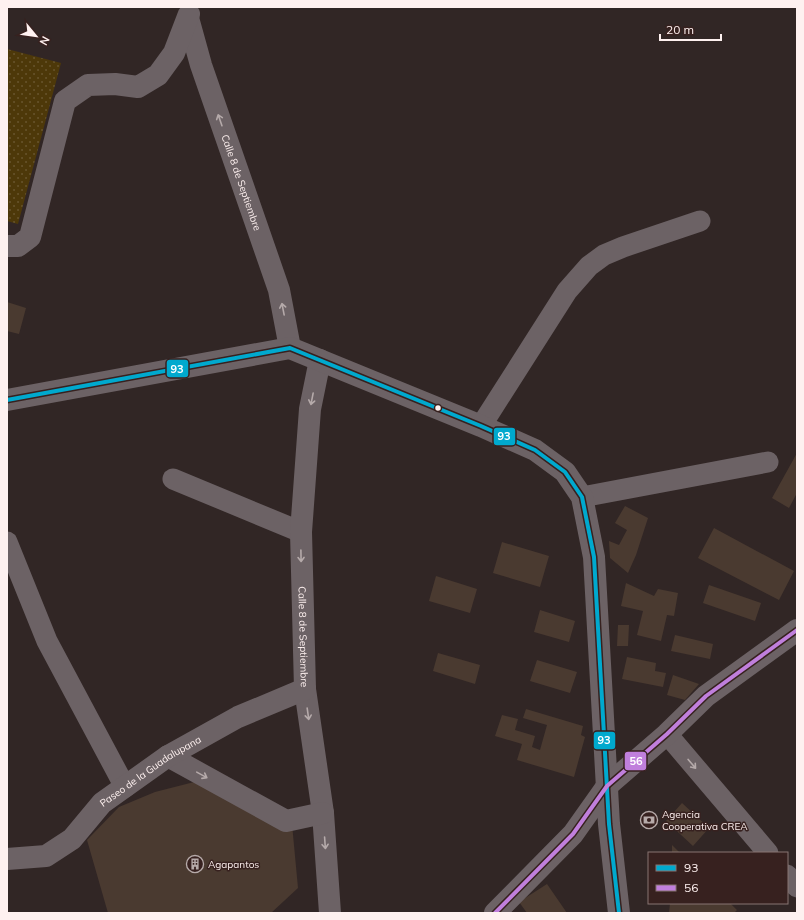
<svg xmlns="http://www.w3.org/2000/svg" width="804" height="920" font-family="Mulish,sans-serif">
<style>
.park{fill:url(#park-dots)}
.building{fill:#4a3a30}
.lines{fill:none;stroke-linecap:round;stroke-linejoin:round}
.minor{stroke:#6c6265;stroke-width:21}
.tertiary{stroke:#6c6265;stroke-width:22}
.bus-1-casing{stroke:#37211f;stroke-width:7}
.bus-2-casing{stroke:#37211f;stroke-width:7}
.bus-1{stroke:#00a9ce;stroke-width:4}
.bus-2{stroke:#c07fdc;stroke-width:4}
.oneway{stroke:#b5aaaa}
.bus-dot{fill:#fef1f0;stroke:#37211f;stroke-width:1.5}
.labels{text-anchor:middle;stroke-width:3;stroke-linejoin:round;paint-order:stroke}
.street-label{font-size:10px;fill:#fef1f0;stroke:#37211f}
.poi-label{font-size:10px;fill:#fef1f0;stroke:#37211f;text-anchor:start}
.line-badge{stroke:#37211f;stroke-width:1.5}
.badge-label{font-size:11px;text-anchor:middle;font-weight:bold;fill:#fff}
</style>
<defs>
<pattern id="park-dots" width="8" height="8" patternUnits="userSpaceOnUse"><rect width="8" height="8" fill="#4d3809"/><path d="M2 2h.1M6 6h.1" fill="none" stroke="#68552d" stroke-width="1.8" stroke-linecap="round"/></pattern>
</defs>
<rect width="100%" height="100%" fill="#312625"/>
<path class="park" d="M 7,49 L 61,63 L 18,224 L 7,221 Z"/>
<path class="building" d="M 7,302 L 26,308 L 19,334 L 7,331 Z
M 797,453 L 797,493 L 789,508 L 772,498 Z
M 625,506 L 648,518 L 636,555 L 628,573 L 610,558 L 609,541 L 619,545 L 627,530 L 615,523 Z
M 714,528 L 794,571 L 779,600 L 698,558 Z
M 502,542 L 549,556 L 540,587 L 493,573 Z
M 436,576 L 477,589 L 470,613 L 429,601 Z
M 626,583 L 654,596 L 658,589 L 678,593 L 674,616 L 667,615 L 661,641 L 637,635 L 643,611 L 621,606 Z
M 709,585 L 761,603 L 755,621 L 703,603 Z
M 540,610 L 575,621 L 569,642 L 534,632 Z
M 618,625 L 629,625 L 628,646 L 617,646 Z
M 675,635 L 713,644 L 710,659 L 671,651 Z
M 438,653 L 480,665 L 475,684 L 433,671 Z
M 627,657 L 656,663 L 655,671 L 666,673 L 663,687 L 622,679 Z
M 537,660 L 577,672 L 570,693 L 530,681 Z
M 673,675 L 699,684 L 685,700 L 667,695 Z
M 526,709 L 583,726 L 581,735 L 585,737 L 574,777 L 517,760 L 522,744 L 495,736 L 502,715 L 518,719 L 515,730 L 535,736 L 532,747 L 540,750 L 547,725 L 523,718 Z
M 202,780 L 292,824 L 298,888 L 271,913 L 108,913 L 87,840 L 119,807 L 155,792 Z
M 682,803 L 709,828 L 693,846 L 666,821 Z
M 672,845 L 680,853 L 672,853 Z
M 547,884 L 567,913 L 527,913 L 519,902 Z
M 670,903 L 730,903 L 737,910 L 734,913 L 669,913 Z"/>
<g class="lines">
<path class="minor" d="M 481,426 L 567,291 L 589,266 L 604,255 L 623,247 L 700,221
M 173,479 L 301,532
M 582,497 L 768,462
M 7,542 L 47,641 L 125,787
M 667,734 L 768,853
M 787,875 L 797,887"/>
<g class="tertiary">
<path id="s1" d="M 188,18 L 201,65 L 279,290 L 290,348"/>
<path d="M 7,246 L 18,246 L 30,237 L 65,101 L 88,85 L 115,84 L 138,87 L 158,75 L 174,53 L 189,14"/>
<path id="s2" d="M 320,360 L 310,409 L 301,532 L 305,689 L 323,813 L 330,913"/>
<path d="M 7,400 L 290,348 L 481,426 L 535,450 L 565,472 L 582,497 L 594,557 L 609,824 L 619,913"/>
<path d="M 168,756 L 286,821 L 323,813"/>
<path id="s3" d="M 7,859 L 46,856 L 72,839 L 102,803 L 168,756 L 238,717 L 305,689"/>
<path d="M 495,913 L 573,834 L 607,786 L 667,734 L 706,696 L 797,630"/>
</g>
<g class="bus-1-casing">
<path id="bus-1" d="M 7,400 L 290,348 L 481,426 L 535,450 L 565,472 L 582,497 L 594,557 L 609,824 L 619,913"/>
</g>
<g class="bus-2-casing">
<path id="bus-2" d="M 495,913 L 573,834 L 607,786 L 667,734 L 706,696 L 797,630"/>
</g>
<use href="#bus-1" class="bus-1"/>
<use href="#bus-2" class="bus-2"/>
</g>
<defs><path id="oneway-shaft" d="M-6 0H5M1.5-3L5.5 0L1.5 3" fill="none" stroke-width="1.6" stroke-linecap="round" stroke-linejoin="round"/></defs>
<g class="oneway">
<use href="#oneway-shaft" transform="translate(220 120) rotate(-109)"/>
<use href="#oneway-shaft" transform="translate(283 309) rotate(-101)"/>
<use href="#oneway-shaft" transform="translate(312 399) rotate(101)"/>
<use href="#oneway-shaft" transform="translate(301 556) rotate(89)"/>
<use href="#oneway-shaft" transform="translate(308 714) rotate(82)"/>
<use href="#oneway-shaft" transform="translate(692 764) rotate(50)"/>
<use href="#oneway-shaft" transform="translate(202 775) rotate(29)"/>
<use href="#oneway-shaft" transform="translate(325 843) rotate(86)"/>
</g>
<defs>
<g id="bank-ring" transform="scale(0.9)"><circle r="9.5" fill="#37211f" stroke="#b6aaa9" stroke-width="1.5"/><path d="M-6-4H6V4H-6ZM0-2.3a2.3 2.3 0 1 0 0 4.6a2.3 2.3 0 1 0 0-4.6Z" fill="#b6aaa9"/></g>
<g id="building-ring" transform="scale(0.9)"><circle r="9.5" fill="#37211f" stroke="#b6aaa9" stroke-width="1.5"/><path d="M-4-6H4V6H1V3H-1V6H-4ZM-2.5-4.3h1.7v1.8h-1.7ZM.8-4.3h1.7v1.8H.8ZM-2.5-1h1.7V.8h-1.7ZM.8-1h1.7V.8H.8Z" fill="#b6aaa9"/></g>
</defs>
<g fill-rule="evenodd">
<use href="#bank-ring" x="649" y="820"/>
<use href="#building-ring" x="195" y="864"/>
</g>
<circle class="bus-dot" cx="438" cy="408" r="3.5"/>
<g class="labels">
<g class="street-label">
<text dy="4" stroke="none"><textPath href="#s1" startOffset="173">Calle 8 de Septiembre</textPath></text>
<text dy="4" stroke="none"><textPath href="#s2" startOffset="278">Calle 8 de Septiembre</textPath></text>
<text dy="4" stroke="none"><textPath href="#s3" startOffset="175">Paseo de la Guadalupana</textPath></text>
</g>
<g class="poi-label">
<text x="662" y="818">Agencia<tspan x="662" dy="12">Cooperativa CREA</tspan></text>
<text x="208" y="868">Agapantos</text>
</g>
</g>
<g class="line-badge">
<rect x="166" y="359" width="23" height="19" rx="4" fill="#00a9ce"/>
<rect x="493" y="427" width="23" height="19" rx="4" fill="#00a9ce"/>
<rect x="593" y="731" width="23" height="19" rx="4" fill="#00a9ce"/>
<rect x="624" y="751" width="23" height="20" rx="4" fill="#c07fdc"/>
</g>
<g class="badge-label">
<text x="177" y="373">93</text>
<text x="504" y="440">93</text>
<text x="604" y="744">93</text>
<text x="636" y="765">56</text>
</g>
<rect width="804" height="920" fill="none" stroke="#fef1f0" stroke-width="16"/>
<rect x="648" y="852" width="140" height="52" fill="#37211f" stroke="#877473"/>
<rect x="656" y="865" width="20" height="6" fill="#00a9ce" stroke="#877473"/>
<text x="684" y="872" font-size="12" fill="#fef1f0">93</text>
<rect x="656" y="885" width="20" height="6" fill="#c07fdc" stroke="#877473"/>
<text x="684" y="892" font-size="12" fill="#fef1f0">56</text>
<g transform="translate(36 36) rotate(119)" stroke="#37211f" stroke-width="3" paint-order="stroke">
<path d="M0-3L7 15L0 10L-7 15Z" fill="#fef1f0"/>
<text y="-6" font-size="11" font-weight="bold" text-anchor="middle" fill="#fef1f0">N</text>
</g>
<path d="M660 34v6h61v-6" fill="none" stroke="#fef1f0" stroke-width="2"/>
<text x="666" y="34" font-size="12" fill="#fef1f0" stroke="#37211f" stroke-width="3" paint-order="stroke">20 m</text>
</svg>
